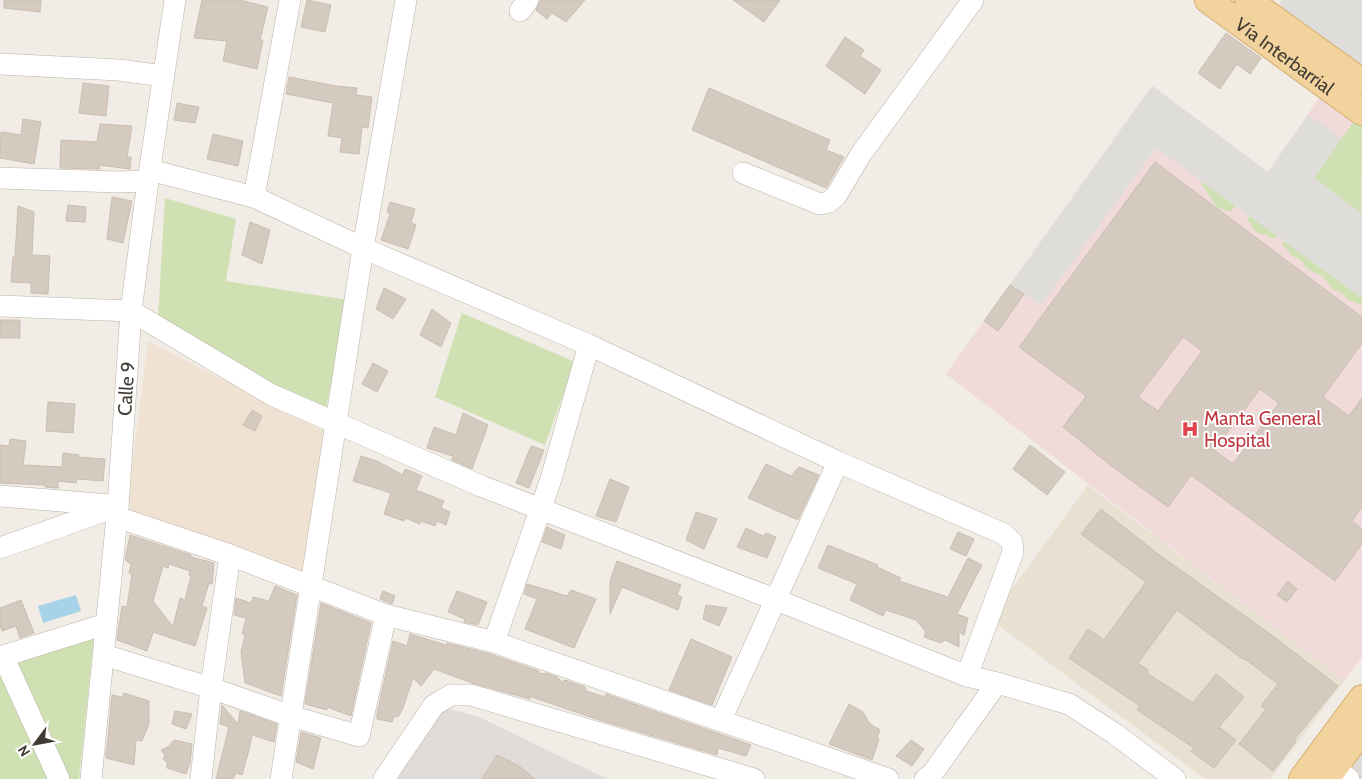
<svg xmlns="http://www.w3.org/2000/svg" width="1362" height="779" font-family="Cabin,sans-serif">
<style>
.commercial{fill:#f0e2d3}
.industrial{fill:#e0dbd7}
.education{fill:#e8e0d1}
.medical{fill:#f0dbda}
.green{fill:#cfe0b3}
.parking{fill:#dfddda}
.water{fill:#a8d2e7}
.building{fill:#d4cabf;stroke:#cbbeb1;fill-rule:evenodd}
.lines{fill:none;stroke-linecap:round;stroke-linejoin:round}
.minor-casing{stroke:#bbb3a9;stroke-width:22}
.major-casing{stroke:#d5ae6f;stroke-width:28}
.minor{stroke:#fff;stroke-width:21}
.major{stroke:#f2d39d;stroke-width:26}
.labels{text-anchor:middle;stroke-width:4;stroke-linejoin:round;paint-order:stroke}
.street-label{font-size:19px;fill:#423c36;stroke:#fff}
.health-label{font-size:19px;fill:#be3a42;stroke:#fff;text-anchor:start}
</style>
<rect width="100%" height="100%" fill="#f1ece6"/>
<path class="commercial" d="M 148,341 L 325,432 L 304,577 L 126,514 Z"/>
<path class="industrial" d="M 434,705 L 479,717 L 607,779 L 379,779 Z
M 1362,737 L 1362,779 L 1330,779 Z"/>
<path class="education" d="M 1088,485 L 1344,681 L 1270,779 L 1205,779 L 990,619 Z"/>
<path class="medical" d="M 1152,86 L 1268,172 L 1321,95 L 1362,125 L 1362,657 L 1344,681 L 946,374 Z"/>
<path class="green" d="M 1355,120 L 1362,125 L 1361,213 L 1313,178 Z
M 1202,182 L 1236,206 L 1231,212 L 1218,208 L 1201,184 Z
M 165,198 L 236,219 L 226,281 L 348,300 L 326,408 L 268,382 L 158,318 Z
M 1250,216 L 1277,236 L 1276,239 L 1256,232 L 1247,219 Z
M 1284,241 L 1362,298 L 1362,305 L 1350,301 L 1341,293 L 1332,289 L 1323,276 L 1308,270 L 1300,259 L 1292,256 L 1282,244 Z
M 462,313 L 575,362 L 545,445 L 435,397 Z
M 94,638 L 79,779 L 0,779 L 0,669 Z"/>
<path class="parking" d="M 1282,0 L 1362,0 L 1362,69 L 1277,8 Z
M 1152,86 L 1268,172 L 1308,115 L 1342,138 L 1314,178 L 1361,213 L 1362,212 L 1362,298 L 1156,148 L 1041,305 L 1010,285 Z"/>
<path class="water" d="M 76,595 L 81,611 L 43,623 L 38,606 Z"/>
<path class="building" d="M 4,0 L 41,0 L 40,12 L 4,8 Z
M 202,0 L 240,0 L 268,7 L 260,40 L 263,40 L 257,69 L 223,61 L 227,41 L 194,38 Z
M 307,0 L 331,5 L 325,32 L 301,27 Z
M 540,0 L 585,0 L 566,22 L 552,13 L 547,19 L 536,10 Z
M 733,0 L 780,0 L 764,22 Z
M 1226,33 L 1261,58 L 1250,74 L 1237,64 L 1220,89 L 1198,73 Z
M 845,37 L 864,50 L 860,56 L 881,70 L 865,94 L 826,66 Z
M 289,77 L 336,86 L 357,88 L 356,95 L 372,97 L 368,128 L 362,127 L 359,154 L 340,152 L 342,138 L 328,136 L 333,103 L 286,94 Z
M 83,83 L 109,86 L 106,116 L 79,113 Z
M 709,88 L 830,140 L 826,150 L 844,157 L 826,188 L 692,130 Z
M 177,103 L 199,107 L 195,123 L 174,120 Z
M 23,119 L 41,122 L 34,164 L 0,158 L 1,132 L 21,135 Z
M 100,124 L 132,126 L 127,157 L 131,157 L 130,169 L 99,165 L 100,169 L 60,168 L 61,140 L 97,142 Z
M 213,134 L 243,141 L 238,166 L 207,159 Z
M 1155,162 L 1362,317 L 1362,343 L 1323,397 L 1349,416 L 1362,398 L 1362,507 L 1352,521 L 1362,529 L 1362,544 L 1335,581 L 1191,475 L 1168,507 L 1114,468 L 1063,427 L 1086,396 L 1019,347 ZM 1183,337 L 1202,351 L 1158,411 L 1138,397 ZM 1260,389 L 1279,403 L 1233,464 L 1214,450 Z
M 112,197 L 132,201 L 123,243 L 107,239 Z
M 390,202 L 415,209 L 411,223 L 416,225 L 408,249 L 381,240 L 390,214 L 387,212 Z
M 68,205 L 86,207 L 85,222 L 66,221 Z
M 18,206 L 34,212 L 32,255 L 50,256 L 48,294 L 31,293 L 31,283 L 11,282 L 13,257 L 15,257 Z
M 250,222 L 270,230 L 262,264 L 242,255 Z
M 1010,285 L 1024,294 L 998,331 L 984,321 Z
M 384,288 L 406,299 L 393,319 L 376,309 Z
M 432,309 L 451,323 L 441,347 L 420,335 Z
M 0,320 L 20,320 L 20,338 L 0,338 Z
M 373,363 L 388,371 L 377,392 L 362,384 Z
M 48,402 L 75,404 L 73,433 L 46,431 Z
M 252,410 L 262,416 L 255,431 L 243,425 Z
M 463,413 L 488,425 L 472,469 L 452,460 L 453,456 L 427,448 L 434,427 L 456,435 Z
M 10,439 L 26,441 L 23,465 L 62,467 L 63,453 L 79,455 L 78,457 L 105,459 L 103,481 L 77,479 L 76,483 L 58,481 L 58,488 L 45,487 L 45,485 L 0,483 L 0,445 L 9,446 Z
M 1030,445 L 1065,472 L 1047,495 L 1013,469 Z
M 531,446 L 544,450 L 529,488 L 516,483 Z
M 361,456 L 377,461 L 403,475 L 405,469 L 422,476 L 416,490 L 444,501 L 441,508 L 450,512 L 446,525 L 437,521 L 435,526 L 421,521 L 420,524 L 405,518 L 404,521 L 384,514 L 391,493 L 353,481 Z
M 766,464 L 791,476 L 799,467 L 819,475 L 798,520 L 748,498 Z
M 610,479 L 629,487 L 616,522 L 596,516 Z
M 1101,509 L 1158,554 L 1273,636 L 1338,686 L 1294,740 L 1296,741 L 1273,771 L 1239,744 L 1266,709 L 1261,706 L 1278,684 L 1245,659 L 1244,660 L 1177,610 L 1138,663 L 1148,670 L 1147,673 L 1193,703 L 1216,674 L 1244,697 L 1219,727 L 1236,740 L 1214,768 L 1191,751 L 1194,748 L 1137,710 L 1140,706 L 1069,658 L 1088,629 L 1104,640 L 1146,582 L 1081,534 Z
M 696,512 L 717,519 L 704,549 L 686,540 Z
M 547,527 L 565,535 L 561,549 L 542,542 Z
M 746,528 L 763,536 L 766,533 L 776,537 L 767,558 L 737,547 Z
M 958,532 L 974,539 L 966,556 L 950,549 Z
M 130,535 L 191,555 L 191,557 L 214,563 L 212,584 L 209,583 L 202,606 L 207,608 L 195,646 L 153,632 L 147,651 L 117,640 L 122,606 L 127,607 L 132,574 L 129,573 L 131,564 L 125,560 ZM 169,564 L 190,571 L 189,575 L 191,576 L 185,600 L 180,598 L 173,627 L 153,601 L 163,566 L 168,568 Z
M 828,545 L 878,565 L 877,567 L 901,578 L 899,581 L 948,597 L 968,558 L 982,565 L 957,614 L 968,618 L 964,635 L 959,632 L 959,647 L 945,640 L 941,643 L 924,637 L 926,632 L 916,620 L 886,610 L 883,616 L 850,600 L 857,584 L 818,568 Z
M 617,561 L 681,585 L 677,595 L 682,597 L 678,610 L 622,587 L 610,614 L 610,581 Z
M 1288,581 L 1297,589 L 1287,602 L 1277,595 Z
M 527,584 L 567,596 L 571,590 L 596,599 L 574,648 L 525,629 L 537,599 L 524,594 Z
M 275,586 L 297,595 L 281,696 L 245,683 L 241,652 L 245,635 L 242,634 L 246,618 L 234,615 L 236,598 L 251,603 L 253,597 L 269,601 Z
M 383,591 L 395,596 L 392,604 L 380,599 Z
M 457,591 L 487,602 L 478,625 L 464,622 L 465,619 L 448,612 Z
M 21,600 L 34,633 L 20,638 L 16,626 L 2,631 L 0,625 L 0,608 Z
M 321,603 L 371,623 L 351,716 L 327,707 L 327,710 L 305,704 Z
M 706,605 L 727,608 L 719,626 L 703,619 Z
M 410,634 L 446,645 L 447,643 L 490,654 L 539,671 L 538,674 L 546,673 L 557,677 L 562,682 L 565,680 L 585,687 L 586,691 L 605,697 L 606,694 L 751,745 L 746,756 L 718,748 L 717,755 L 596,719 L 529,696 L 530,699 L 472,683 L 434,669 L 421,686 L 413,678 L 403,708 L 398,717 L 394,716 L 392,722 L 377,719 L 377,714 L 393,641 L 407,646 Z
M 691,639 L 732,657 L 712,705 L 669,690 Z
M 124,693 L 149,701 L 149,724 L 142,741 L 136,740 L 134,765 L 106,758 L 112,695 L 122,697 Z
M 849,704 L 863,712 L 870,724 L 880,730 L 877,738 L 879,739 L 872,760 L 829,744 Z
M 222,705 L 238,724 L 240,711 L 277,724 L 274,742 L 252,735 L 249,750 L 242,775 L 236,773 L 233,779 L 216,779 L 229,727 L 220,724 Z
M 175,711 L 192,714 L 186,729 L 172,724 Z
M 301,732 L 321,738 L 313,769 L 296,762 Z
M 174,740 L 192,744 L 190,763 L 186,774 L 167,768 L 167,762 L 163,759 L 165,755 L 161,750 L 168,747 Z
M 911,740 L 924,749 L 912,766 L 896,756 Z
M 497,755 L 519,766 L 535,779 L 482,779 Z"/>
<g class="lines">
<g class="minor-casing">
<g id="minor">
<path d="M 520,11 L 528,0"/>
<path d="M 0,64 L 119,70 L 163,76"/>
<path d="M 150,170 L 254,197 L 363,248 L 589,345 L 838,462 L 1004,534 L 1012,542 L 1013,552 L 967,676"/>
<path d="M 743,173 L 820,204 L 829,202 L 836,196 L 861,154 L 973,0"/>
<path d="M 0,178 L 117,182 L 148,181"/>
<path d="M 254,197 L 290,0"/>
<path d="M 0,306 L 131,311 L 272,395 L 481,486 L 774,599 L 967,676 L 997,683 L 1069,704 L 1115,734 L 1175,779"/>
<path d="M 0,496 L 110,505"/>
<path d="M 117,517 L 230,555 L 386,615 L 494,642 L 888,779"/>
<path d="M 0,548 L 118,506"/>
<path d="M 494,642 L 551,479 L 589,345"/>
<path d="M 104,655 L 211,688 L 291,716 L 359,736 L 386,615"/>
<path d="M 3,656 L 59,779"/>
<path d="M 0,657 L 106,624"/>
<path d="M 721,720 L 838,462"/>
<path d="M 1321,758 L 1349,779"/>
<path id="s1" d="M 91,779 L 118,506 L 131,311 L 148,181 L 175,0"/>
<path d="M 201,779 L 211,688 L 230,555"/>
<path d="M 281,779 L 363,248 L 406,0"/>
<path d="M 384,779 L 434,705 L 451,695 L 471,695 L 754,779"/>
<path d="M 925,779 L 932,774 L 997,683"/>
</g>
</g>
<g class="major-casing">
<g id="major">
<path id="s2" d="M 1208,0 L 1362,112"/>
<path d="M 1248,0 L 1362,82"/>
<path d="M 1302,779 L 1362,698"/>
<path d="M 1326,779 L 1362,730"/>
</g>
</g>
<use href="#minor" class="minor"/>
<use href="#major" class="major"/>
</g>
<defs>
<g id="hospital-bare" transform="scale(1.35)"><path d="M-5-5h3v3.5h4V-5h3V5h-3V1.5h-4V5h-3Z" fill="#e0444e" stroke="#fff" stroke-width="2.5" paint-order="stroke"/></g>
</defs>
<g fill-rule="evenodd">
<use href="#hospital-bare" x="1190" y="429"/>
</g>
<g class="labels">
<g class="street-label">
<text dy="7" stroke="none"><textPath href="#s2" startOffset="95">Vía Interbarrial</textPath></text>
<text dy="7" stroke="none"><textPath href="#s1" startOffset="392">Calle 9</textPath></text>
</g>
<g class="health-label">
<text x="1204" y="425">Manta General<tspan x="1204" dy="22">Hospital</tspan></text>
</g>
</g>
<g transform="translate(35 744) rotate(238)" stroke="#ffffff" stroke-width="4" paint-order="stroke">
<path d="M0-4L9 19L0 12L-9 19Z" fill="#423c36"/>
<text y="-8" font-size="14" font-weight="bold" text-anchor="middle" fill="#423c36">N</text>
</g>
</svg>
